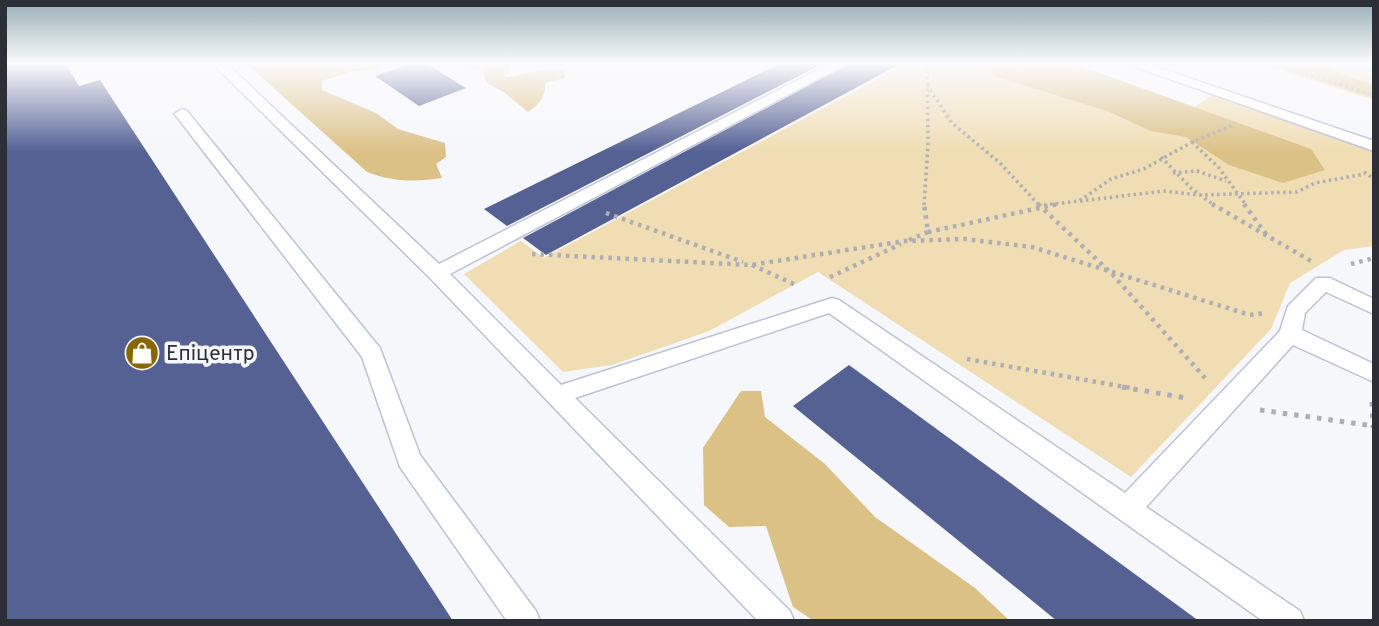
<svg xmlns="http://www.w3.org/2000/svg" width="1379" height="626" font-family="Overpass,sans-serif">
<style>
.green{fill:#f0ddb3}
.forest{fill:#dcc186}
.building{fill:#556093}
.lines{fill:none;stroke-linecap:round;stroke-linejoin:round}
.lane-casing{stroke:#bcc1d5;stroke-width:3}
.path-far2{stroke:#aeafb4;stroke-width:3.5;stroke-dasharray:2.5 3.5;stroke-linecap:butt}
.path-far1{stroke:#aeafb4;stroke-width:4.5;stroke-dasharray:3.5 5;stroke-linecap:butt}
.path{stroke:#aeafb4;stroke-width:5;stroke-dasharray:4.5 7;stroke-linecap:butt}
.lane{fill:#fff;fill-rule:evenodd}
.labels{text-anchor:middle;stroke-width:7;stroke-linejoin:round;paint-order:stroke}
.poi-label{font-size:21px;fill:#2d2f36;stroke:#f6f7fb;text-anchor:start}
</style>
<rect width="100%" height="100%" fill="#f6f7fb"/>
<path class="green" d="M 886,64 L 1067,64 L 1192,109 L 1212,95 L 1374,151 L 1374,246 L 1344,250 L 1290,283 L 1271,329 L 1131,477 L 818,272 L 709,331 L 612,365 L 563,372 L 464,274 L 521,241 L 544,258 L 896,69 Z
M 1259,64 L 1374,64 L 1374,100 Z"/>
<path class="forest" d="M 247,64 L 387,64 L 377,69 L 349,72 L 322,81 L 322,90 L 376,113 L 398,129 L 445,143 L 446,157 L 436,164 L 442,178 C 415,182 393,182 367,172 Z
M 455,64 L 512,64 L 505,77 C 525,75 544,67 564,69 L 565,78 L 545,83 C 546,97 539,104 528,112 L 505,93 L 487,83 L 482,71 Z
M 973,64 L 1075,64 L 1311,149 L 1325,170 L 1283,183 L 1229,165 L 1186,137 L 1151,131 L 1107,111 L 997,77 Z
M 1265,64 L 1325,64 L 1337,72 L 1374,85 L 1374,98 Z
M 741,391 L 761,391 L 765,417 L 825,464 L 875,517 L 975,588 L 1010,621 L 814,621 L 793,607 L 766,526 L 729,527 L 704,505 L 703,448 Z"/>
<path class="building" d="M 5,64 L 66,64 L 79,86 L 100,80 L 453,621 L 5,621 Z
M 409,64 L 427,64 L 466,88 L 419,106 L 375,76 Z
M 779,64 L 822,64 L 507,226 L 484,209 Z
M 849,64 L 900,64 L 546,255 L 523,238 Z
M 849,365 L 1199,621 L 1057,621 L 793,406 Z"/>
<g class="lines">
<g class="lane-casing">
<path id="lane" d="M 213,64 L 227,64 L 439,264 L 829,64 L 846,64 L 450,274 L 561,385 L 832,298 L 839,300 L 1125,493 L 1280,331 L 1288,306 L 1316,278 L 1330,278 L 1374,299 L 1374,314 L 1326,292 L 1305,313 L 1302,330 L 1374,364 L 1374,382 L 1293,345 L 1146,507 L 1300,611 L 1304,621 L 1263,621 L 829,313 L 575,398 L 790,611 L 794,621 L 758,621 L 430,278 Z
M 1127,64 L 1148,64 L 1374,141 L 1374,151 Z
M 182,109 L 187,111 L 380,348 L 420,455 L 536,611 L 540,621 L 507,621 L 400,467 L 362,357 L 177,117 L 174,114 Z"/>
</g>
<path class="path-far2" d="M 1277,64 L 1374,95
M 927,85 L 952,123 L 1000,163 L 1039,205
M 1192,142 L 1219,168 L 1246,205
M 1161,157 L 1191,188 L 1214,205
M 1364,172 L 1374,179
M 1173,173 L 1197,171 L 1226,181
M 1080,201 L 1164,191 L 1199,195 L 1297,192 L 1315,183 L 1365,174
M 924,205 L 928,145 L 927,64
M 1044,205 L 1079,201 L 1111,179 L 1144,169 L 1192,142 L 1233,125"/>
<path class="path-far1" d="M 1038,204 L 1112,274 L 1206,379
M 1212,204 L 1311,261
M 1244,204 L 1266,234
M 606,213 L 743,262
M 928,232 L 1058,204
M 909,240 L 928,232 L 924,204
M 532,254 L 751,265 L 905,241 L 964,239 L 1032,247 L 1250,315 L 1266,313
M 1351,264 L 1374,258
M 752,265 L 798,286
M 830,277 L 901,244
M 967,359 L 1131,388"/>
<path class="path" d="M 1122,387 L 1186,398
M 1372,402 L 1373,428
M 1260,410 L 1374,426"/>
<use href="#lane" class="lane"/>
</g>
<linearGradient id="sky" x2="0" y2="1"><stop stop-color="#97adb5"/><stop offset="0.42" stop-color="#fbfbfd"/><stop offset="1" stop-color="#fbfbfd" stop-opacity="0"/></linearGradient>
<rect width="1379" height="152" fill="url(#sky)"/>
<defs>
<g id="shop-disc" transform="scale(1.75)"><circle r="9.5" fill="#886703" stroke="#f6f7fb"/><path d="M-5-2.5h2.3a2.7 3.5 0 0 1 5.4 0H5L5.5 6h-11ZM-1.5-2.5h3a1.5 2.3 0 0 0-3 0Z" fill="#fff"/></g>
</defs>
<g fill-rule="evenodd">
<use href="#shop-disc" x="142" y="353"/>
</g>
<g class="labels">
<g class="poi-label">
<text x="166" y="360">Епіцентр</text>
</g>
</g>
<rect width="1379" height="626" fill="none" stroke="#2d2f36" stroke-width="14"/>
</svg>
